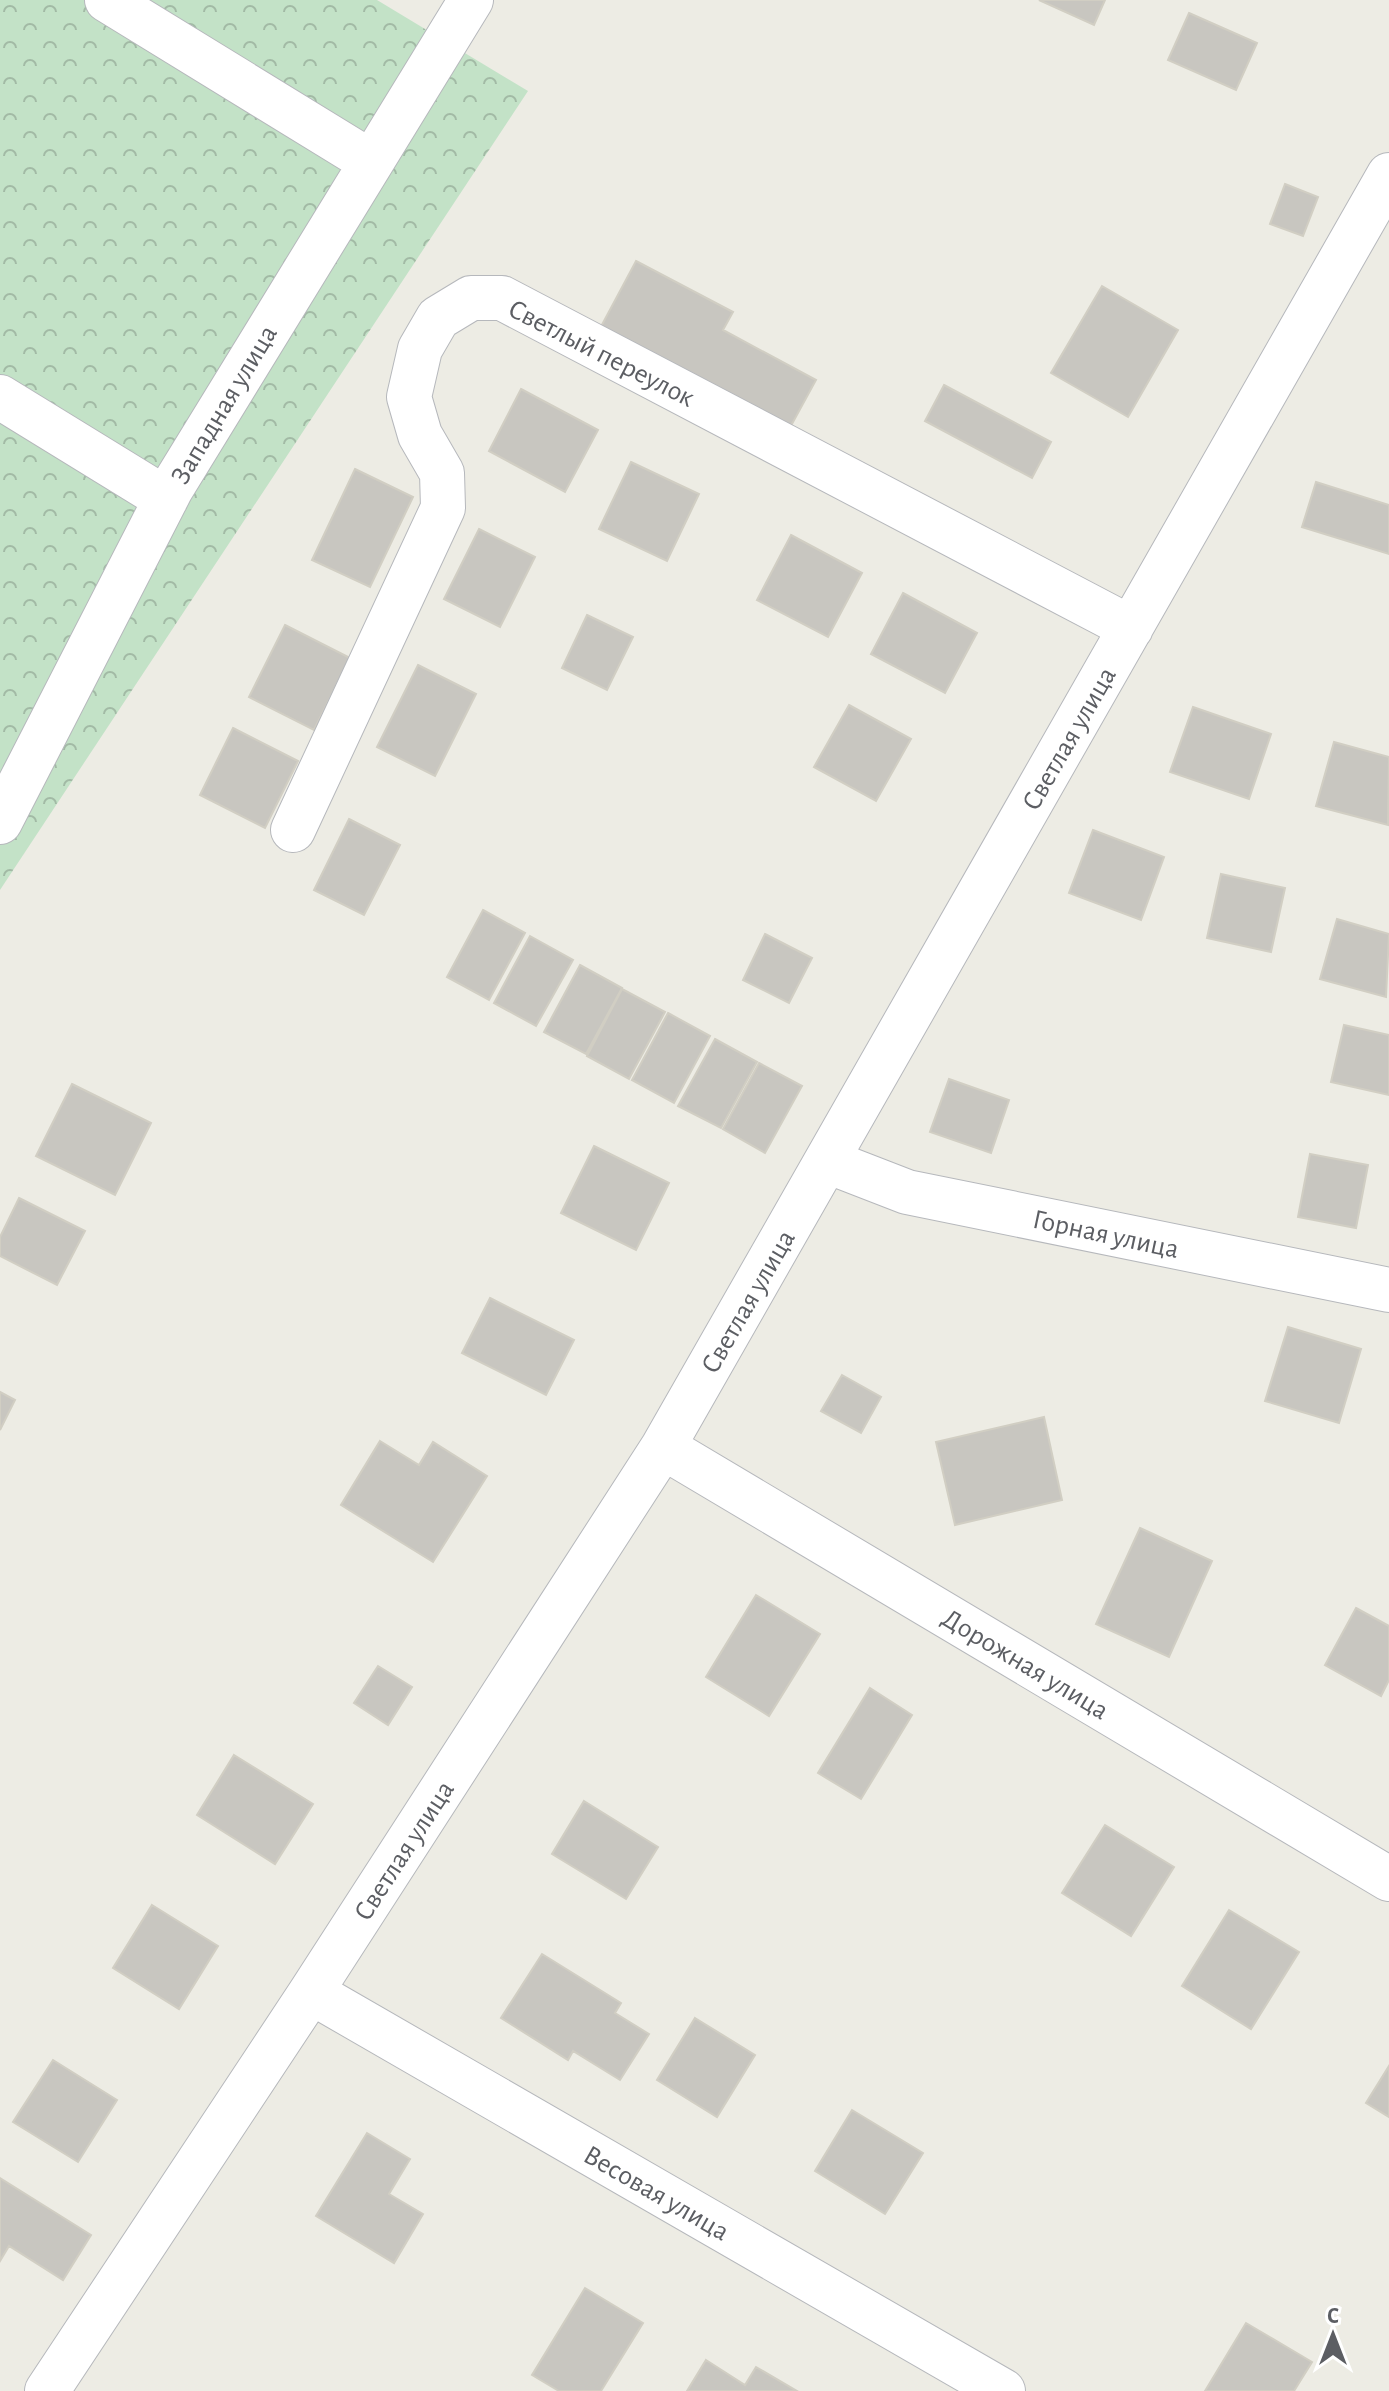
<svg xmlns="http://www.w3.org/2000/svg" width="1389" height="2391" font-family="'Alegreya Sans',sans-serif">
<style>
.forest{fill:url(#forest-crowns)}
.building{fill:#c8c6c0;stroke:#d1cec3;stroke-width:2}
.lines{fill:none;stroke-linecap:round;stroke-linejoin:round}
.minor-casing{stroke:#b6b8bc;stroke-width:46}
.minor{stroke:#fff;stroke-width:44}
.labels{text-anchor:middle;stroke-width:8;stroke-linejoin:round;paint-order:stroke}
.street-label{font-size:28px;fill:#5c5e63;stroke:#fff}
</style>
<defs>
<pattern id="forest-crowns" width="20" height="18" patternUnits="userSpaceOnUse" patternTransform="scale(2)"><rect width="20" height="18" fill="#c3e2c7"/><path d="M2 6a3 3 0 1 1 6 0M12 15a3 3 0 1 1 6 0" fill="none" stroke="#a2baa5"/></pattern>
</defs>
<rect width="100%" height="100%" fill="#edece4"/>
<path class="forest" d="M 0,0 L 377,0 L 528,91 L 0,890 Z"/>
<path class="building" d="M 1039,0 L 1105,0 L 1094,25 Z
M 1189,13 L 1257,43 L 1236,90 L 1168,60 Z
M 1285,184 L 1318,197 L 1303,236 L 1270,224 Z
M 636,261 L 733,312 L 723,330 L 816,380 L 786,435 L 597,334 Z
M 1102,286 L 1178,330 L 1128,417 L 1051,373 Z
M 944,385 L 1051,442 L 1032,478 L 925,421 Z
M 521,389 L 598,430 L 565,492 L 489,451 Z
M 631,462 L 699,494 L 667,561 L 599,529 Z
M 355,469 L 413,497 L 370,587 L 312,560 Z
M 1316,482 L 1389,505 L 1389,554 L 1302,527 Z
M 479,529 L 535,557 L 500,627 L 444,599 Z
M 791,535 L 862,573 L 828,637 L 757,600 Z
M 903,593 L 977,633 L 945,693 L 871,654 Z
M 587,615 L 633,637 L 607,690 L 562,668 Z
M 285,625 L 350,658 L 314,730 L 249,697 Z
M 418,665 L 476,694 L 435,776 L 377,747 Z
M 849,705 L 911,739 L 876,801 L 814,767 Z
M 1193,707 L 1271,734 L 1249,799 L 1170,772 Z
M 233,728 L 298,761 L 265,828 L 200,795 Z
M 1334,742 L 1389,757 L 1388,825 L 1316,806 Z
M 349,819 L 400,845 L 364,915 L 314,890 Z
M 1093,830 L 1164,857 L 1141,920 L 1069,893 Z
M 1221,874 L 1285,888 L 1271,952 L 1207,938 Z
M 483,910 L 525,933 L 489,1000 L 447,977 Z
M 1337,919 L 1389,934 L 1386,997 L 1320,979 Z
M 765,934 L 812,958 L 789,1003 L 743,980 Z
M 530,936 L 573,960 L 536,1026 L 494,1003 Z
M 580,965 L 622,988 L 586,1054 L 544,1032 Z
M 622,989 L 665,1012 L 629,1079 L 587,1056 Z
M 668,1013 L 710,1036 L 674,1103 L 632,1080 Z
M 1344,1025 L 1389,1035 L 1389,1095 L 1331,1082 Z
M 715,1039 L 757,1062 L 721,1128 L 678,1106 Z
M 759,1063 L 802,1086 L 765,1153 L 723,1129 Z
M 949,1079 L 1009,1100 L 991,1153 L 930,1132 Z
M 72,1084 L 151,1123 L 115,1195 L 36,1156 Z
M 594,1146 L 669,1183 L 636,1250 L 561,1213 Z
M 1310,1154 L 1368,1165 L 1356,1228 L 1298,1217 Z
M 19,1198 L 85,1231 L 57,1285 L 0,1256 L 0,1237 Z
M 490,1298 L 574,1340 L 546,1395 L 462,1353 Z
M 1288,1327 L 1361,1349 L 1339,1423 L 1265,1401 Z
M 842,1375 L 881,1397 L 861,1433 L 821,1411 Z
M 0,1392 L 15,1400 L 0,1430 Z
M 1044,1417 L 1062,1500 L 955,1525 L 936,1442 Z
M 380,1441 L 419,1465 L 433,1442 L 487,1476 L 433,1562 L 341,1505 Z
M 1140,1528 L 1212,1561 L 1169,1657 L 1096,1624 Z
M 756,1595 L 820,1634 L 769,1716 L 706,1677 Z
M 1356,1608 L 1389,1626 L 1389,1680 L 1381,1696 L 1325,1665 Z
M 378,1666 L 412,1687 L 388,1725 L 354,1703 Z
M 870,1688 L 912,1715 L 861,1799 L 818,1773 Z
M 234,1755 L 313,1804 L 275,1864 L 197,1815 Z
M 584,1801 L 658,1847 L 626,1899 L 552,1854 Z
M 1105,1825 L 1174,1867 L 1131,1936 L 1062,1893 Z
M 152,1905 L 218,1946 L 179,2009 L 113,1968 Z
M 1229,1910 L 1299,1952 L 1251,2029 L 1182,1986 Z
M 542,1954 L 621,2003 L 615,2013 L 649,2034 L 620,2080 L 573,2051 L 568,2060 L 501,2018 Z
M 695,2018 L 755,2055 L 717,2117 L 657,2080 Z
M 53,2060 L 117,2100 L 78,2162 L 13,2122 Z
M 1389,2066 L 1389,2117 L 1366,2103 Z
M 852,2110 L 923,2153 L 885,2214 L 815,2171 Z
M 367,2133 L 410,2159 L 389,2194 L 423,2214 L 394,2263 L 316,2216 Z
M 0,2178 L 91,2235 L 63,2280 L 9,2246 L 0,2261 Z
M 585,2288 L 643,2323 L 601,2391 L 559,2391 L 532,2375 Z
M 1246,2323 L 1312,2362 L 1294,2391 L 1205,2391 Z
M 706,2360 L 745,2385 L 756,2367 L 797,2391 L 687,2391 Z"/>
<g class="lines">
<g class="minor-casing">
<path id="minor" d="M 107,0 L 371,162
M 0,397 L 166,499
M 0,822 L 171,489 L 471,0
M 293,830 L 443,508 L 442,473 L 420,435 L 409,397 L 420,349 L 438,318 L 471,298 L 502,298 L 1131,628
M 827,1161 L 907,1192 L 1389,1290
M 663,1447 L 1389,1879
M 311,1992 L 1003,2391
M 47,2391 L 311,1992 L 663,1447 L 1389,175"/>
</g>
<use href="#minor" class="minor"/>
</g>
<g class="labels">
<g class="street-label">
<text transform="translate(602 352) rotate(27)" y="10">Светлый переулок</text>
<text transform="translate(223 404) rotate(-59)" y="10">Западная улица</text>
<text transform="translate(1068 738) rotate(-60)" y="10">Светлая улица</text>
<text transform="translate(1106 1233) rotate(12)" y="10">Горная улица</text>
<text transform="translate(747 1301) rotate(-60)" y="10">Светлая улица</text>
<text transform="translate(1026 1663) rotate(31)" y="10">Дорожная улица</text>
<text transform="translate(403 1850) rotate(-57)" y="10">Светлая улица</text>
<text transform="translate(657 2192) rotate(30)" y="10">Весовая улица</text>
</g>
</g>
<g transform="translate(1333 2335)" stroke="#ffffff" stroke-width="6" paint-order="stroke">
<path d="M0-6L14 30L0 20L-14 30Z" fill="#5c5e63"/>
<text y="-12" font-size="22" font-weight="bold" text-anchor="middle" fill="#5c5e63">С</text>
</g>
</svg>
